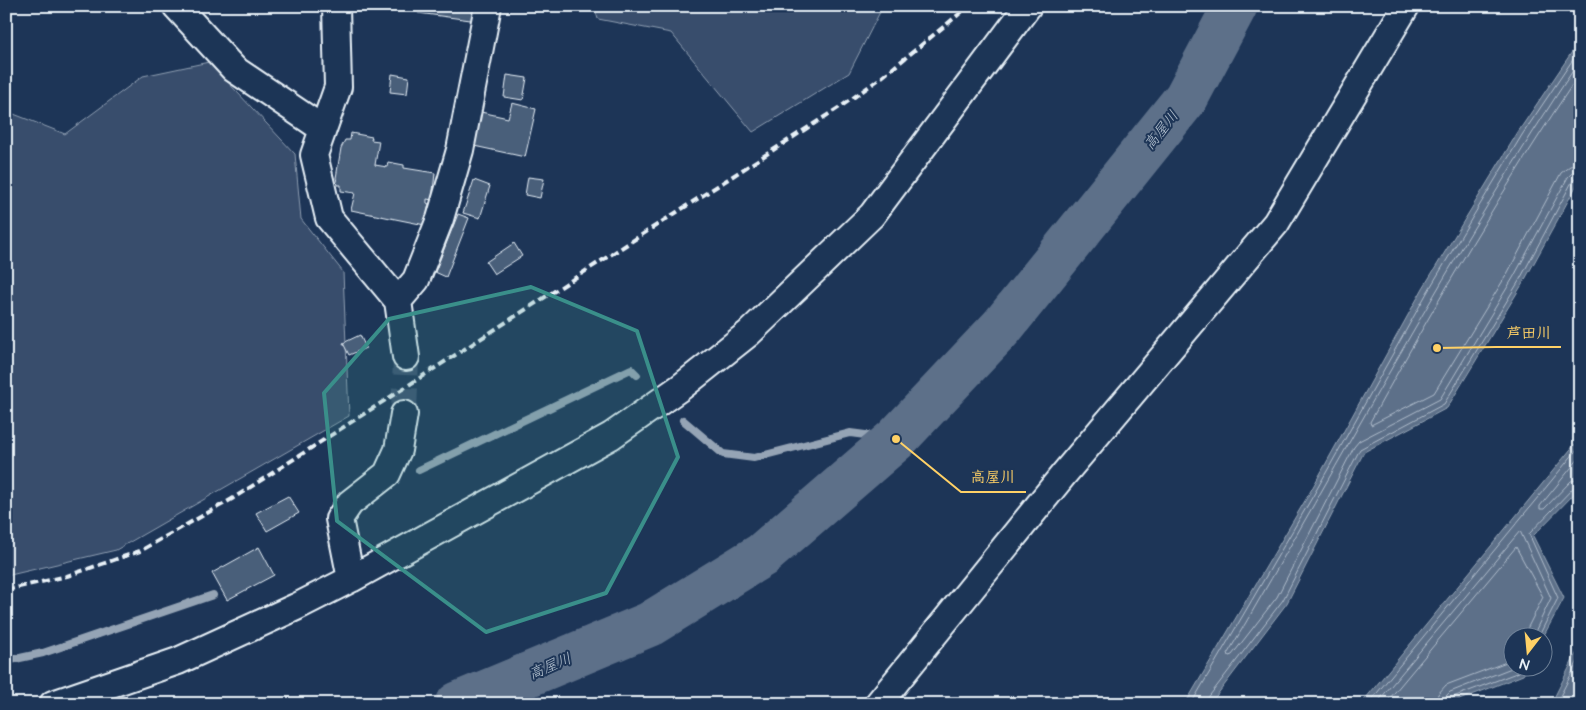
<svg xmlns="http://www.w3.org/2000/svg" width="1586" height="710" font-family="'Architects Daughter','Klee One',sans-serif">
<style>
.green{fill:#374d6c;stroke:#909fb2}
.water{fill:#5d7089;stroke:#95a4b5}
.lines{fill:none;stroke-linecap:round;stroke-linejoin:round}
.shore{stroke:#b0bdcc;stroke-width:1}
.stream{stroke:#95a4b5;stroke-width:8}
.river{stroke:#5d7089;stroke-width:45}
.building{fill:#495e7a;stroke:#e8f1f8}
.minor-tunnel{stroke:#3b516f;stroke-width:26;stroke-dasharray:26 13;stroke-linecap:butt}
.minor-casing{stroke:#e8f1f8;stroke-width:30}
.minor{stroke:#1d3557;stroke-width:26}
.rail{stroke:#e8f1f8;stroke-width:4;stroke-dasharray:8 4;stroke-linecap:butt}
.marked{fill:#3a8f8a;fill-opacity:0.2;stroke:#3a8f8a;stroke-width:4;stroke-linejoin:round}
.labels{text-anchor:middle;stroke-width:4;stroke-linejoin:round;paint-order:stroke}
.water-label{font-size:15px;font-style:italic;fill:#b7c4d1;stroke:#1d3557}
.leader{fill:none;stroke:#ffd166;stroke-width:2}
.callout-dot{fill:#ffd166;stroke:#1d3557;stroke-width:2}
.callout-label{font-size:15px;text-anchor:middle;font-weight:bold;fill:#ffd166;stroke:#1d3557;stroke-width:4;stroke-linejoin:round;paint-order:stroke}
</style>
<rect width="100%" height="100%" fill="#1d3557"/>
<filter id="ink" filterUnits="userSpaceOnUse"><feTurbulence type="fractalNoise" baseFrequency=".02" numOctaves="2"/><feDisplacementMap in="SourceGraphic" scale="10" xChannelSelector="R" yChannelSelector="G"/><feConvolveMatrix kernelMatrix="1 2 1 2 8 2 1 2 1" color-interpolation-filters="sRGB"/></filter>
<g filter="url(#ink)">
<path class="green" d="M 594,6 L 883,6 L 849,73 L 753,132 L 671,33 L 598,19 Z
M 209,62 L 295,154 L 301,219 L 343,272 L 349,416 L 116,550 L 6,576 L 6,111 L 65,134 L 143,76 Z"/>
<path class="water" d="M 1580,40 L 1580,179 L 1523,283 L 1447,408 L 1364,452 L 1287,603 L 1210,704 L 1185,704 L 1309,494 L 1423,288 L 1518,132 Z
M 1580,438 L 1580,488 L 1533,536 L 1564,598 L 1543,637 L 1514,638 L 1514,668 L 1528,668 L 1523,675 L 1449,704 L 1361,704 Z
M 1580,646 L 1580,704 L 1551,704 Z"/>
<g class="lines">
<path class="shore" d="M 1580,60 C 1452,251 1345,455 1228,653 L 1229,656 L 1232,655 L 1277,597 L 1354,447 L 1359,441 L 1440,399 L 1513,278 L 1568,177 L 1573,172 L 1580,171
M 1580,73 C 1504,186 1436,303 1370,422 L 1371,425 L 1434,393 L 1507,274 L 1561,173 L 1570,166 L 1580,164
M 1580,457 L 1540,506 L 1540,509 L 1544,509 L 1571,481 L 1580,479
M 1538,638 L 1558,598 L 1529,534 L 1574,487 L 1580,485
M 1191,704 L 1313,496 L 1428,291 L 1522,135 L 1580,49
M 1206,704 L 1207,699 L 1283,600 L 1360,449 L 1444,404 L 1519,281 L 1573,180 L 1580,178
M 1368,704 L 1580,446
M 1376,704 L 1520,531 L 1551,598 L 1532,638
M 1385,704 L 1516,547 L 1543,597 L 1527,629 L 1525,638
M 1436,704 L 1438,694 L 1446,685 L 1509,661 L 1514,655
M 1444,704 L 1445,697 L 1450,692 L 1514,667
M 1450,704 L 1453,697 L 1519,672 L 1522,668
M 1556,704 L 1580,657"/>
<path class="stream" d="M 683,420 L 723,454 L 754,458 L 850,433 L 896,439
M 419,470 L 631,369 L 637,375
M 6,661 L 43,653 L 213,595"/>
<path class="river" d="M 458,704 L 650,624 L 762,555 L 896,439 L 1002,327 L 1186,98 L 1235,6"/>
</g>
<path class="building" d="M 419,6 L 479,6 L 478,21 L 418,13 Z
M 392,74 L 409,77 L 407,94 L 390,92 Z
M 507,75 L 527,78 L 523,100 L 504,97 Z
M 512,103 L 536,109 L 525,157 L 474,146 L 481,112 L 508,118 Z
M 351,133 L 372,137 L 371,140 L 379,141 L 375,165 L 387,167 L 388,162 L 404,165 L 404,168 L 435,173 L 432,200 L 427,199 L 427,203 L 429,204 L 425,225 L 351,210 L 355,193 L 341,191 L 341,185 L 338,185 L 336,178 L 341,148 L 345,140 L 350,140 Z
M 528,177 L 544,179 L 540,198 L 525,195 Z
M 474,180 L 490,186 L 480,218 L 463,213 Z
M 458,214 L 469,218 L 446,277 L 435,272 Z
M 514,243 L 522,256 L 494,274 L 486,262 Z
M 360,335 L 366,348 L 349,355 L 343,343 Z
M 288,496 L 299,513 L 267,531 L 256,513 Z
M 259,547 L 274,575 L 227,600 L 212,573 Z"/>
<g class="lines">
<path class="minor-tunnel" d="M 404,414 L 406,357"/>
<g class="minor-casing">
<path id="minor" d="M 176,6 L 234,69 L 323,129
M 336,6 L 338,87 L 314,155 L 329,218 L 398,301 L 406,357
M 398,301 L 416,280 L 440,219 L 460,150 L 488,6
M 351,579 L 339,519 L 350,503 L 387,474 L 398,450 L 404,414
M 53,704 L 178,661 L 296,607 L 351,579 L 611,436 L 681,387 L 749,333 L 872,215 L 1028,6
M 878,704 L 1064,474 L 1276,223 L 1406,6"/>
</g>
<use href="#minor" class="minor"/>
<path class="rail" d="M 6,590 L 67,576 L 140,551 L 232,499 L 843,105 L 882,77 L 969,6"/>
</g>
</g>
<path class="marked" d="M 531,287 L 637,331 L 678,457 L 606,593 L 486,632 L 337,521 L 324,393 L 389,319 Z"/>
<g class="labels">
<g class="water-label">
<text transform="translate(1161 130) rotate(-51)" y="5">高屋川</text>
<text transform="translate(550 666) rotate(-23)" y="5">高屋川</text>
</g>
</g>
<path class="leader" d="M1437 348L1496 347H1561M896 439L961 492H1026"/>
<g class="callout-dot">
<circle cx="1437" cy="348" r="5"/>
<circle cx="896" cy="439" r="5"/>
</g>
<g class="callout-label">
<text x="1529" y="338">芦田川</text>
<text x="993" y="482">高屋川</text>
</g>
<rect width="1586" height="710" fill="none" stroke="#1d3557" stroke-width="25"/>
<rect x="12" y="12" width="1561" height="685" fill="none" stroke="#e8f1f8" stroke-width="2" filter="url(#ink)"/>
<g transform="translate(1528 652) rotate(196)"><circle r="24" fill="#1d3557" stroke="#6e8097"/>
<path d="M0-4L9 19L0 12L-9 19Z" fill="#ffd166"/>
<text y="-8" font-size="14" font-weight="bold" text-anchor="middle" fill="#e8f1f8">N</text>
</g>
</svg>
